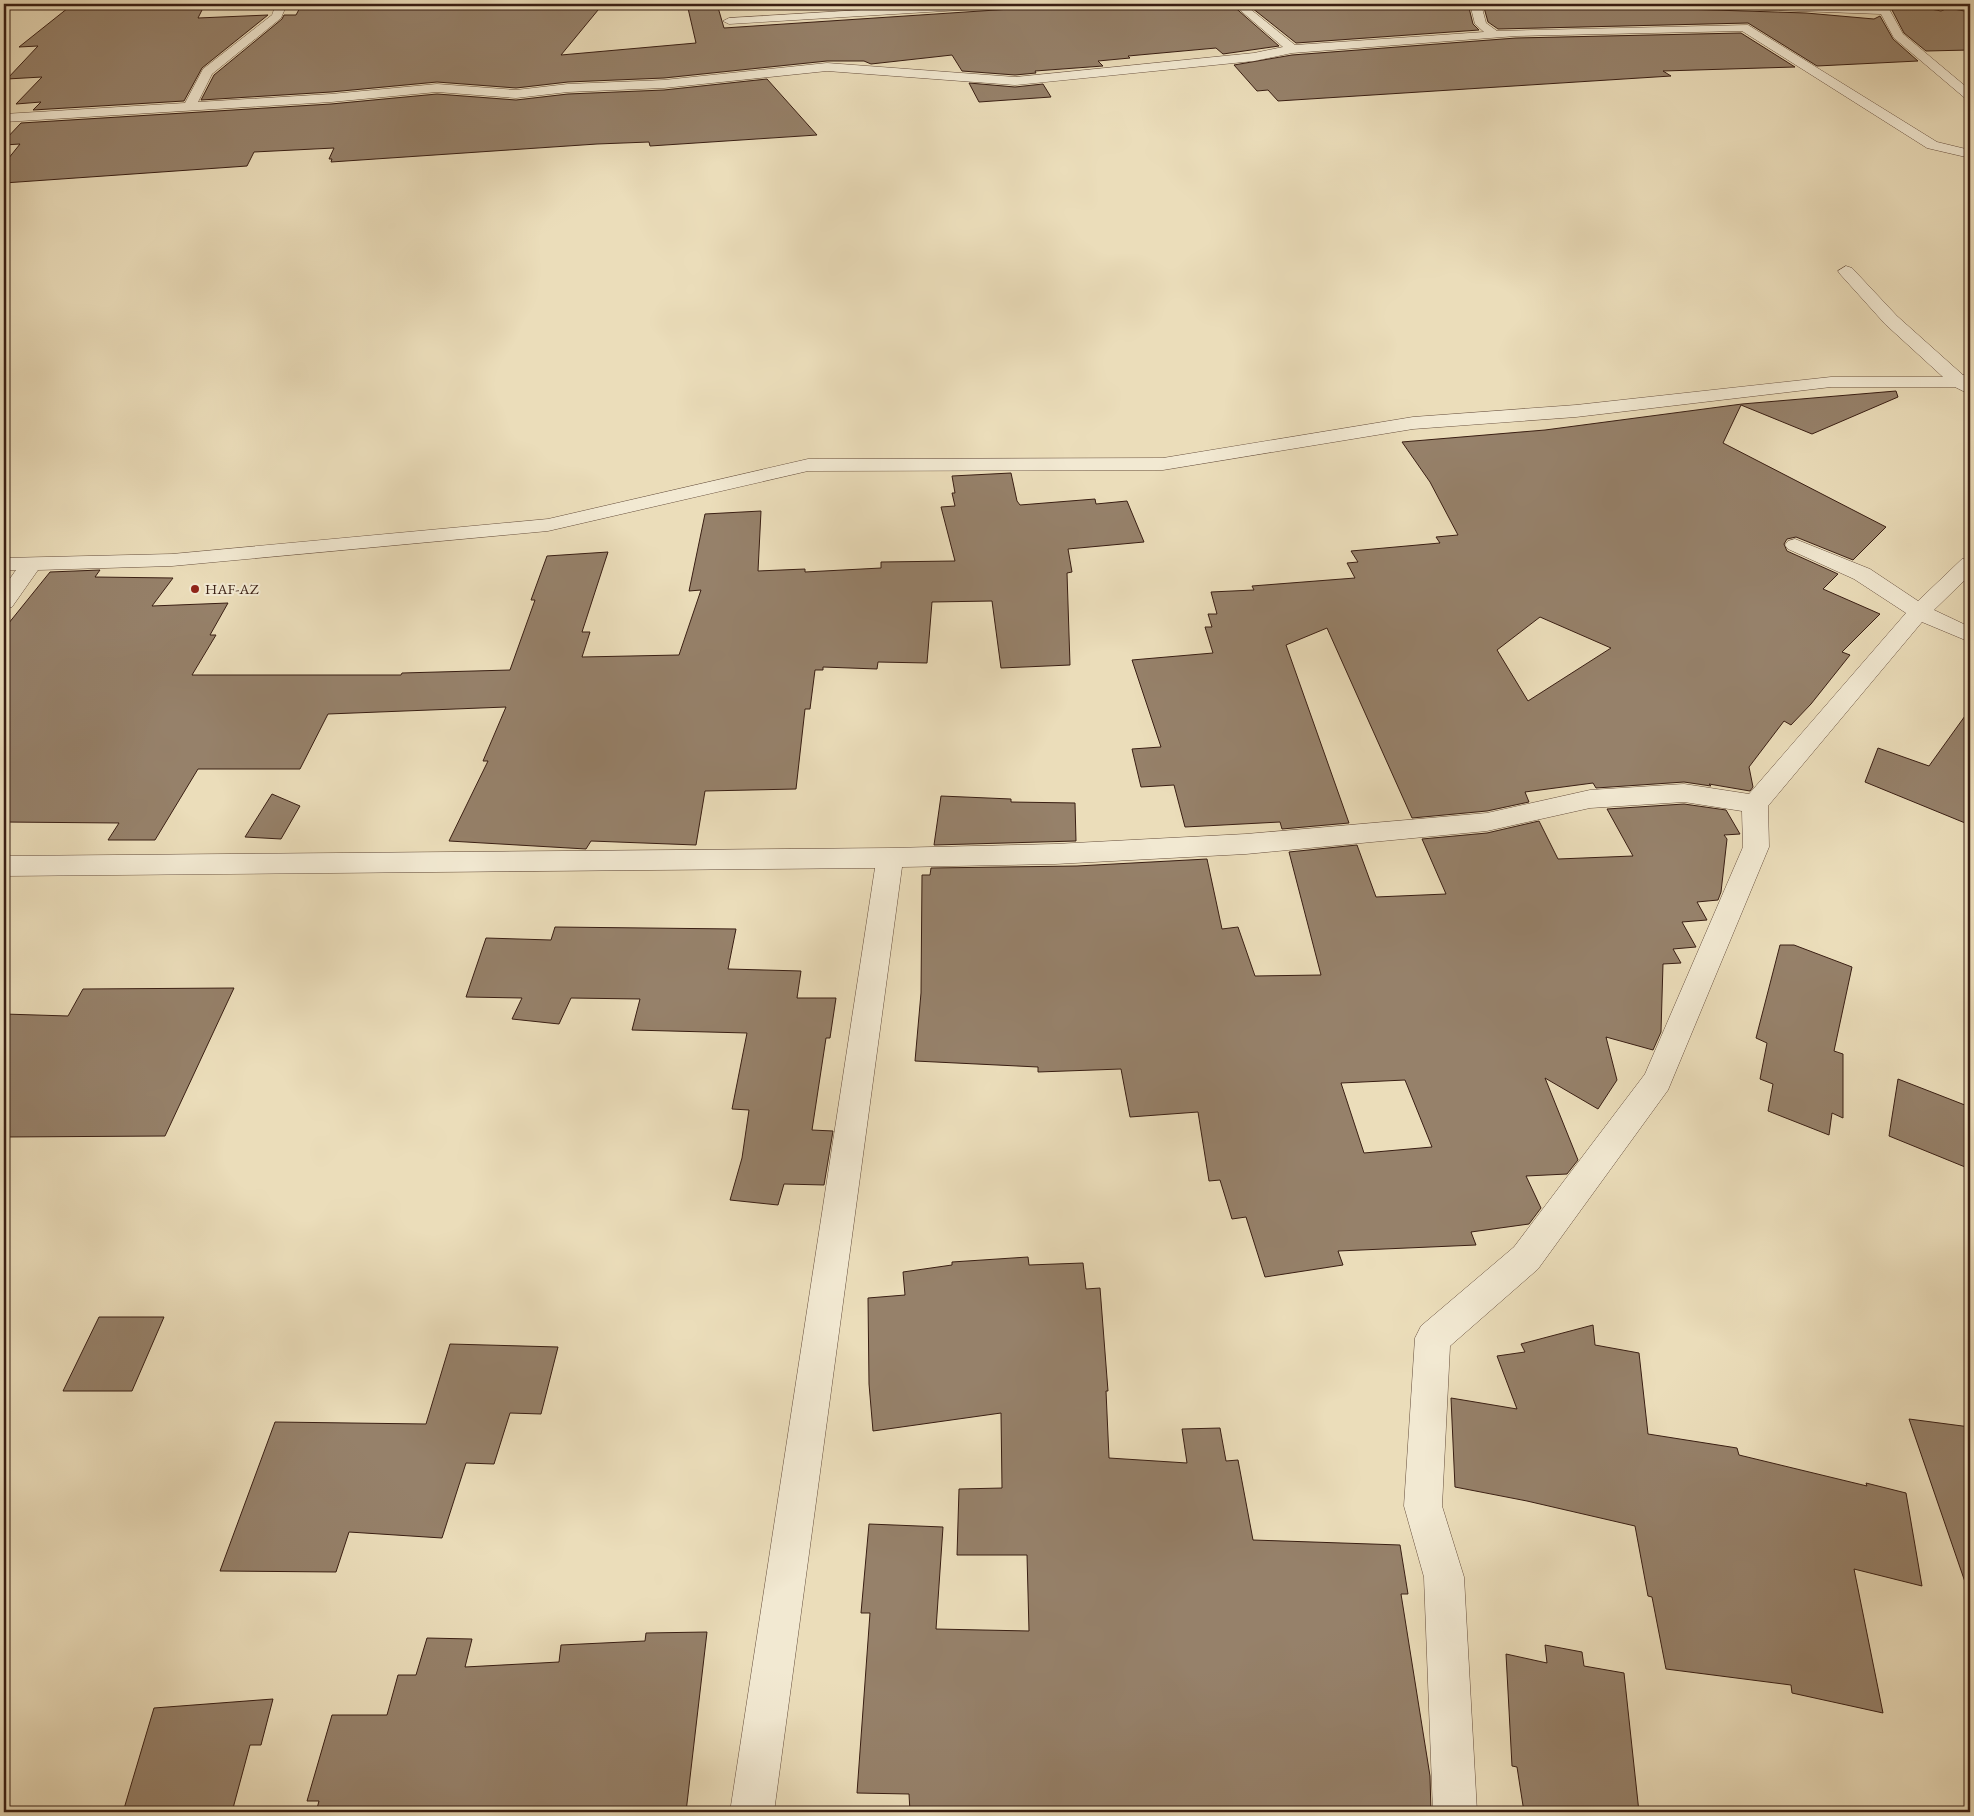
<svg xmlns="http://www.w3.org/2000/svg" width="1974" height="1816" font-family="'EB Garamond',serif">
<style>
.building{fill:#96816a;stroke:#391e13;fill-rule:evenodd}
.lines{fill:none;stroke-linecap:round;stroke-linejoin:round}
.minor-casing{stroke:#664e3d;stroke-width:1}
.minor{fill:#f2e9d2;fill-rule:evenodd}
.poi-dot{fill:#8f2418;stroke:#f2e9d2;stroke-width:2}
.labels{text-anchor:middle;stroke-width:4;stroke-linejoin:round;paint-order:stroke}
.far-poi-label{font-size:15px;fill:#391e13;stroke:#f2e9d2;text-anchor:start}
</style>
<rect width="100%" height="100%" fill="#ebddba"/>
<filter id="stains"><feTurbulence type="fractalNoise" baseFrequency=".004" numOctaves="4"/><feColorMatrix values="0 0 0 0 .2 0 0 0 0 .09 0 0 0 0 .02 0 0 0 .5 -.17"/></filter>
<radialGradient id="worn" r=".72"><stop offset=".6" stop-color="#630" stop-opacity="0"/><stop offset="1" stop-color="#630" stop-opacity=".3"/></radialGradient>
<path class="building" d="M 73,4 L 205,4 L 198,18 L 268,15 L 202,68 L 184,101 L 33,110 L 41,102 L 16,104 L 42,77 L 7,79 L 38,46 L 19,47 Z
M 302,4 L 366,4 L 365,6 L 603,4 L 561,55 L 696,43 L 687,4 L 717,4 L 724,28 L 1011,9 L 1019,4 L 1231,4 L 1279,46 L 1223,54 L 1216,48 L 1128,56 L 1130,58 L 1098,61 L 1103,66 L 1035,71 L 1036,73 L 1015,75 L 962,71 L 952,55 L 871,64 L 864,61 L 827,61 L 664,78 L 568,82 L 516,88 L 437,82 L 331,92 L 201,100 L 214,75 L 282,19 L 284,15 L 296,15 Z
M 1247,4 L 1468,4 L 1473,24 L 1479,30 L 1296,43 Z
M 1483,4 L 1675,4 L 1683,9 L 1806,13 L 1874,19 L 1880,16 L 1893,39 L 1918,61 L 1817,66 L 1748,23 L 1498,29 L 1488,22 Z
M 1905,4 L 1941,11 L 1948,8 L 1970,12 L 1970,50 L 1926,51 L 1904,33 L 1892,10 Z
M 1741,33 L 1795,67 L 1663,71 L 1671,76 L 1278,101 L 1268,90 L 1257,91 L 1234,65 L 1292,55 L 1516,38 Z
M 767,79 L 817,135 L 650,146 L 649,142 L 597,144 L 331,162 L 332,159 L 329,159 L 334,148 L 254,152 L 247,166 L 4,183 L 4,164 L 20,144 L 4,145 L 4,141 L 21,123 L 331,104 L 437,94 L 516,100 L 568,94 L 664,90 Z
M 969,83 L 1015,87 L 1043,84 L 1051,97 L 979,102 Z
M 1896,391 L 1898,397 L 1812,434 L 1741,405 L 1723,443 L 1886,527 L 1853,560 L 1796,537 L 1787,539 L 1784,544 L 1787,551 L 1838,574 L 1823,589 L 1880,614 L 1842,652 L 1850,655 L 1811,704 L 1791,725 L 1784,721 L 1749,767 L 1753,787 L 1750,791 L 1709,784 L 1711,786 L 1684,782 L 1596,788 L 1593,783 L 1525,792 L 1529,802 L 1487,811 L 1412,818 L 1327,628 L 1286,645 L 1349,823 L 1282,829 L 1280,822 L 1185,827 L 1174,785 L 1141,787 L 1132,749 L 1161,747 L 1132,660 L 1213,653 L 1205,627 L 1212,627 L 1208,614 L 1217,614 L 1211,592 L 1254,590 L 1252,586 L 1355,578 L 1347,563 L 1358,562 L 1351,551 L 1440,543 L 1436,537 L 1458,535 L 1430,482 L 1402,442 L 1545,430 L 1742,404 ZM 1540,617 L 1611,648 L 1528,701 L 1497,650 Z
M 1011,473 L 1017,501 L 1020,505 L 1095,499 L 1096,504 L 1127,501 L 1144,542 L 1068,549 L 1072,572 L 1067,573 L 1070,665 L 1001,668 L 992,601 L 932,602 L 927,663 L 878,662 L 877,669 L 823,667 L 823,670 L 815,670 L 810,709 L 805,709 L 796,789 L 705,791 L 696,845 L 591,841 L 586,849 L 449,841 L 488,761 L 483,761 L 506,707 L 328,714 L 300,769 L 198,769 L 155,840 L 108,840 L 119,823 L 4,822 L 4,629 L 50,572 L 100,570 L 95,577 L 173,578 L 152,606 L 228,603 L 210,635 L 216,635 L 192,675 L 401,675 L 402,673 L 510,670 L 535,600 L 531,600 L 547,556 L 608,552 L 582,632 L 590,632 L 582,657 L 679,655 L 701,590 L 689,591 L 705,514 L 761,511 L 758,571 L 805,569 L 805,572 L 881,568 L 881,562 L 955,561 L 941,507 L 955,506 L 952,493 L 955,493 L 952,476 Z
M 1970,709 L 1970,825 L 1865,782 L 1878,748 L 1929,766 Z
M 272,794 L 300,806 L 281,839 L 245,837 Z
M 941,796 L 1011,799 L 1011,802 L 1075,803 L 1076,841 L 934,845 Z
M 1684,804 L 1726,810 L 1740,834 L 1724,835 L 1727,839 L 1721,892 L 1718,900 L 1697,902 L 1707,920 L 1682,922 L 1696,947 L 1673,949 L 1681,963 L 1663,964 L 1661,1032 L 1653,1050 L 1606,1037 L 1617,1080 L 1598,1109 L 1545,1078 L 1578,1160 L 1567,1174 L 1526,1176 L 1541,1208 L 1529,1224 L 1471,1232 L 1476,1245 L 1338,1251 L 1343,1265 L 1265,1277 L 1246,1217 L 1232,1219 L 1220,1180 L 1209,1181 L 1198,1112 L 1130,1117 L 1121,1069 L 1038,1072 L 1038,1067 L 915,1061 L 921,993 L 922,875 L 930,875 L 931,868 L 1077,866 L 1207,859 L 1222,929 L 1238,927 L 1255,976 L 1321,975 L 1289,852 L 1357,845 L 1376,897 L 1446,894 L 1422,839 L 1487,833 L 1539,821 L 1558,859 L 1633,856 L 1607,809 ZM 1405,1080 L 1432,1147 L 1364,1153 L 1341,1083 Z
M 555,927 L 736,929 L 728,969 L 801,971 L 797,998 L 836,998 L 830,1038 L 826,1038 L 812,1130 L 833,1131 L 824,1185 L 784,1184 L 778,1205 L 730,1200 L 742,1158 L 749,1110 L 732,1109 L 747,1033 L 632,1030 L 640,999 L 571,998 L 559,1024 L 512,1019 L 522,998 L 466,997 L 486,938 L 551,940 Z
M 1780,945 L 1794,945 L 1852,967 L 1834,1051 L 1843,1054 L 1843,1118 L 1832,1113 L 1829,1135 L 1768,1111 L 1773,1084 L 1760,1079 L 1767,1043 L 1756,1038 Z
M 234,988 L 165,1136 L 4,1137 L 4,1014 L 68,1016 L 83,989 Z
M 1898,1079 L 1970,1107 L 1970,1169 L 1889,1136 Z
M 1028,1257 L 1029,1265 L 1083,1263 L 1086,1289 L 1100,1288 L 1108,1391 L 1106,1391 L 1109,1458 L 1187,1463 L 1182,1429 L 1220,1428 L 1226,1461 L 1238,1460 L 1253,1540 L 1400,1545 L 1408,1594 L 1401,1594 L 1430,1776 L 1431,1812 L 910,1812 L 909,1794 L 857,1793 L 870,1613 L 861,1613 L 869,1524 L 943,1527 L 936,1629 L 1029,1631 L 1027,1555 L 957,1555 L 959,1489 L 1002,1488 L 1001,1413 L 873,1431 L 869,1384 L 868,1298 L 905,1295 L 903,1272 L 952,1265 L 952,1262 Z
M 99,1317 L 164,1317 L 132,1391 L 63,1391 Z
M 1593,1325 L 1595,1345 L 1639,1353 L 1648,1434 L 1737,1448 L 1739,1455 L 1867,1486 L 1866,1483 L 1906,1493 L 1922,1586 L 1854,1569 L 1883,1713 L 1792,1693 L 1791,1685 L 1666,1669 L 1652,1597 L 1648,1596 L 1635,1526 L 1527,1501 L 1455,1487 L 1451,1398 L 1517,1409 L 1497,1356 L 1525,1352 L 1521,1344 Z
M 450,1344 L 558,1347 L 541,1414 L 510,1413 L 494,1464 L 466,1463 L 442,1538 L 349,1532 L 336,1572 L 220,1571 L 275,1422 L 426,1424 Z
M 1909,1419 L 1970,1427 L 1970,1581 L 1965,1582 Z
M 707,1632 L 686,1812 L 316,1812 L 319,1801 L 307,1801 L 332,1715 L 387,1715 L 398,1675 L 416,1675 L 427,1638 L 472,1639 L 465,1667 L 559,1662 L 561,1645 L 645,1641 L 646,1633 Z
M 1545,1645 L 1582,1652 L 1584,1666 L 1624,1673 L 1639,1812 L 1524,1812 L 1517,1767 L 1512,1766 L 1506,1654 L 1547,1663 Z
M 273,1699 L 261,1745 L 250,1745 L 232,1812 L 123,1812 L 154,1708 Z"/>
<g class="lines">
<g class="minor-casing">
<path id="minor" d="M 276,4 L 287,4 L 281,18 L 212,74 L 198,102 L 331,94 L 437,84 L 516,90 L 568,84 L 664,80 L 827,63 L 1015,77 L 1254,53 L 1283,47 L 1233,4 L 1244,4 L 1295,45 L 1484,32 L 1475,24 L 1470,4 L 1481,4 L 1486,23 L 1497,31 L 1748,25 L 1937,142 L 1970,150 L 1970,158 L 1927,148 L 1742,31 L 1516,36 L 1292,53 L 1254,61 L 1015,85 L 827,71 L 664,88 L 568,92 L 516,98 L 437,92 L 331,102 L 4,122 L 4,114 L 185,103 L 203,69 L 272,15 Z
M 960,4 L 1017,4 L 1011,7 L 729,24 L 723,21 L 729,18 Z
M 1677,4 L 1861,7 L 1866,4 L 1889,9 L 1903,34 L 1970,90 L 1970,100 L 1966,99 L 1894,38 L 1881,14 L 1683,7 Z
M 1846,266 L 1852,268 L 1897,316 L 1963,375 L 1970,374 L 1970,391 L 1965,392 L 1955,387 L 1831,387 L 1576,417 L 1413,429 L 1163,470 L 808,471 L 548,531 L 172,566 L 38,570 L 12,607 L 4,609 L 4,587 L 16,570 L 4,570 L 4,558 L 172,554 L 548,519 L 808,459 L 1163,458 L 1413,417 L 1576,405 L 1831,377 L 1943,377 L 1885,324 L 1840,274 L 1838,271 Z
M 1795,539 L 1870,569 L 1918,601 L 1962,559 L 1970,558 L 1970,575 L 1934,610 L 1970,627 L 1970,642 L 1922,622 L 1768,806 L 1769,847 L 1668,1090 L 1538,1269 L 1450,1346 L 1442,1506 L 1464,1577 L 1477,1812 L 1433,1812 L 1424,1577 L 1404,1506 L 1415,1338 L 1421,1326 L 1514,1247 L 1645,1074 L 1743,847 L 1742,811 L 1684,802 L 1590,808 L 1487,831 L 1246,854 L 1055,864 L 902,867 L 774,1812 L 730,1812 L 875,868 L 4,876 L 4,856 L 890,848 L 1055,844 L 1246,834 L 1487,813 L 1590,790 L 1684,784 L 1749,794 L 1906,613 L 1854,579 L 1788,549 L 1785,545 L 1788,541 Z"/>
</g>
<use href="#minor" class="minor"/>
</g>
<circle class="poi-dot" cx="195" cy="589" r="5"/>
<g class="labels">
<g class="far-poi-label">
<text x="205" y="594">HAF-AZ</text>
</g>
</g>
<rect width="1974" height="1816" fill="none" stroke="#ebddba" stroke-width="20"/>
<rect x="5" y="5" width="1964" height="1806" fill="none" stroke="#391e13" stroke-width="2.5"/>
<rect x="10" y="10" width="1954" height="1796" fill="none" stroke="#391e13"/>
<rect width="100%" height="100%" filter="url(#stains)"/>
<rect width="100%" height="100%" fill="url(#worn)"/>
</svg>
